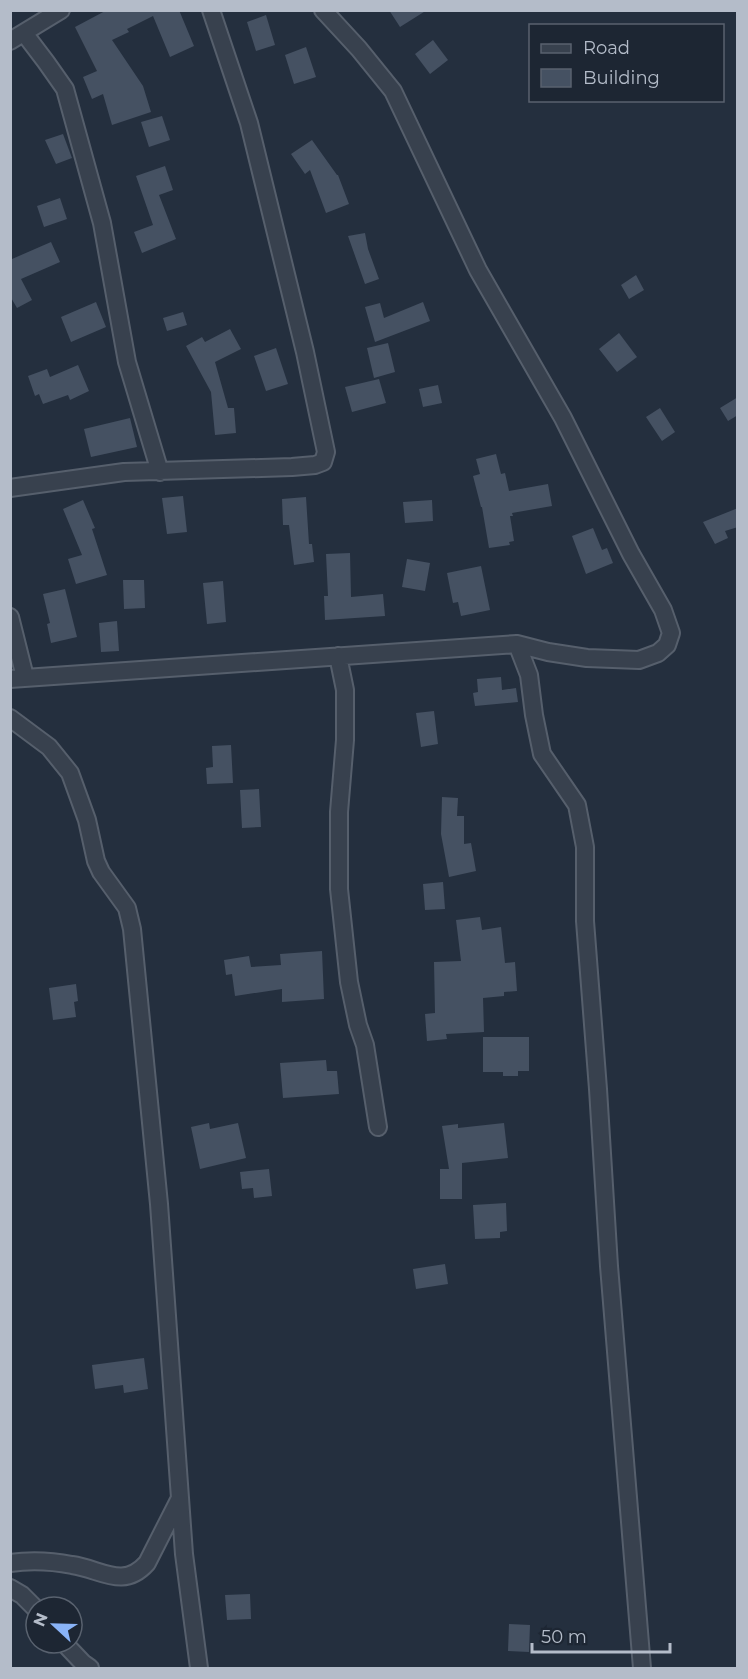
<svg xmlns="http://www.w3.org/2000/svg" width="748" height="1679" font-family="Montserrat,sans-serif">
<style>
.building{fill:#455162}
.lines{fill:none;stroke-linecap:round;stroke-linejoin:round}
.minor-casing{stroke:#565f6c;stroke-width:20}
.minor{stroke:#38414e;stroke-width:16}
</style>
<rect width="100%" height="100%" fill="#242f3e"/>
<path class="building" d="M 107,10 L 179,10 L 194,46 L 170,57 L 153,16 L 127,29 L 129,32 L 112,40 L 143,86 L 151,112 L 112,125 L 103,94 L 92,99 L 83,77 L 97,71 L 75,27 Z
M 389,10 L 427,10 L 400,27 Z
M 266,15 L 275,45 L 256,51 L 247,22 Z
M 433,40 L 448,60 L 430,74 L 415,54 Z
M 306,47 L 316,77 L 294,84 L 285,55 Z
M 162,116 L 170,140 L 149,147 L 141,122 Z
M 63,134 L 72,158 L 56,164 L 45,140 Z
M 312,140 L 337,175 L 338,175 L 349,204 L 326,213 L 310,170 L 305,174 L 291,154 Z
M 165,166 L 173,190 L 159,195 L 176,239 L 142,253 L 134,232 L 153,225 L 136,176 Z
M 60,198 L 67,219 L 44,227 L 37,206 Z
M 365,233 L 368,249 L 379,279 L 365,284 L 348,236 Z
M 51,242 L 60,262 L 21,279 L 32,300 L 17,308 L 10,296 L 10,257 L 12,259 Z
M 636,275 L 644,290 L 629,299 L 621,285 Z
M 96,302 L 106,327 L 71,342 L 61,317 Z
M 423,302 L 430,321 L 375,342 L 365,307 L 380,303 L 384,318 Z
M 183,312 L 187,325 L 167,331 L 163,318 Z
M 230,329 L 241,349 L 215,362 L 228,408 L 234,408 L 236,433 L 215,435 L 211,392 L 186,346 L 202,337 L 205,342 Z
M 619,333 L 637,357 L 617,372 L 599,349 Z
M 388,343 L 395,372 L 374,378 L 367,348 Z
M 276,348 L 288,384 L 266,391 L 254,356 Z
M 78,365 L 89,391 L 70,400 L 68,395 L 43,404 L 39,394 L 35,396 L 28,376 L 47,369 L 50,377 Z
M 379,379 L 386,403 L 352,412 L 345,387 Z
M 438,385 L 442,403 L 423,407 L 419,389 Z
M 738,397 L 738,415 L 728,421 L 720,408 Z
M 660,408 L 675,432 L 662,441 L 646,417 Z
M 130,418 L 137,447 L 91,457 L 84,429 Z
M 496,454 L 501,474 L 505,473 L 509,491 L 548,484 L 552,506 L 512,513 L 513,516 L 510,516 L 514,541 L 509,542 L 510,545 L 489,548 L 482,507 L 481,507 L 473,476 L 480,474 L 476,459 Z
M 183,496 L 187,532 L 167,534 L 162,498 Z
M 306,497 L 309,544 L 312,544 L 314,562 L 294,565 L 289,525 L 283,525 L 282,499 Z
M 83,500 L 95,528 L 92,529 L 107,575 L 76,584 L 68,559 L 82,555 L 63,509 Z
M 432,500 L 433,521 L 405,523 L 403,502 Z
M 738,508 L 738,527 L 725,531 L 728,538 L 715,544 L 703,522 Z
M 593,528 L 602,550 L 607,548 L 613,563 L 586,574 L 572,536 Z
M 350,553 L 351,597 L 383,594 L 385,616 L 325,620 L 324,596 L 328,596 L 326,554 Z
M 407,559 L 430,563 L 425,591 L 402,587 Z
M 481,566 L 490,610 L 461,616 L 458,602 L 453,603 L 447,573 Z
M 123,580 L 144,580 L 145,608 L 124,609 Z
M 223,581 L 226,622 L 207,624 L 203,583 Z
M 65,589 L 77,637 L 51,643 L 47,624 L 50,623 L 43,594 Z
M 117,621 L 119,651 L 101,652 L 99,623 Z
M 501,677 L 502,690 L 516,688 L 518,702 L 475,706 L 473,693 L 478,692 L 477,679 Z
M 434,711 L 438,744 L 421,747 L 416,713 Z
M 231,745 L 233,783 L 207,784 L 206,768 L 213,767 L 212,746 Z
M 259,789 L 261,827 L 242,828 L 240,790 Z
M 442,797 L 458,798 L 457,816 L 464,816 L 464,844 L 471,843 L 476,871 L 449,877 L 441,834 Z
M 443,882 L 445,909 L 425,910 L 423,884 Z
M 480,917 L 482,930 L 501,927 L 505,963 L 515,962 L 517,991 L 504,992 L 504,996 L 483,998 L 484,1032 L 446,1034 L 447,1039 L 427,1041 L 425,1014 L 435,1013 L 434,962 L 461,961 L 456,920 Z
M 322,951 L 324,999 L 282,1002 L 282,989 L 235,996 L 232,974 L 226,975 L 224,960 L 249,956 L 251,967 L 281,965 L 280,954 Z
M 76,984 L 78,1001 L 74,1002 L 76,1017 L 53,1020 L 49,988 Z
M 483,1037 L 529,1037 L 529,1071 L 518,1071 L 518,1076 L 503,1076 L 503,1072 L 483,1072 Z
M 326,1060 L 327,1071 L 337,1071 L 339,1094 L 283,1098 L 280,1063 Z
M 209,1123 L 210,1129 L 238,1123 L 246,1158 L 200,1169 L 191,1127 Z
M 504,1123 L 508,1158 L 462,1163 L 462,1199 L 440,1199 L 440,1169 L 449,1169 L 442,1126 L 458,1124 L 458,1128 Z
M 269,1169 L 272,1196 L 254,1198 L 253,1188 L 242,1189 L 240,1172 Z
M 506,1203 L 507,1231 L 500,1232 L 500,1238 L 475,1239 L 473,1205 Z
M 445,1264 L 448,1284 L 416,1289 L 413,1269 Z
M 144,1358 L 148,1389 L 124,1393 L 123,1385 L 95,1389 L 92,1365 Z
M 250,1594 L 251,1619 L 227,1620 L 225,1595 Z
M 509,1624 L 530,1625 L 529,1652 L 508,1651 Z"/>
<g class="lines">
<g class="minor-casing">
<path id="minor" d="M 24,33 L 46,62 L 65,89 L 102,223 L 127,362 L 160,472
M 10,41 L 61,10
M 10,488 L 124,472 L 292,467 L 315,465 L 323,462 L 326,452 L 305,352 L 249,123 L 211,10
M 10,617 L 25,677
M 517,644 L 529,675 L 534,715 L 542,754 L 577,805 L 585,847 L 585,921 L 598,1089 L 609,1266 L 642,1668
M 338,656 L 345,690 L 345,740 L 339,812 L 339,889 L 349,982 L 358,1025 L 365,1045 L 378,1127
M 10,679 L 517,644 L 548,652 L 587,658 L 639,660 L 658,653 L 667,645 L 671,633 L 663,610 L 631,554 L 563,418 L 478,270 L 393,91 L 359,49 L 323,10
M 10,718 L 49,747 L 70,773 L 87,820 L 96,861 L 101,872 L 127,908 L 132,929 L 159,1204 L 184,1554 L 199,1668
M 10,1563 C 32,1560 51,1561 72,1565 C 101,1569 123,1590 147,1563 L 179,1500
M 10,1588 L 22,1595 L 36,1609
M 64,1643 L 83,1663 L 90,1668"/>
</g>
<use href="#minor" class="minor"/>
</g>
<rect width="748" height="1679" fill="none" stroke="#b4bcc9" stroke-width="24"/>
<rect x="529" y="24" width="195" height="78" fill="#1d2633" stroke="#59626f" stroke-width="1.5"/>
<rect x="541" y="44" width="30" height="9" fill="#38414e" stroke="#59626f" stroke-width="1.5"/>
<text x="583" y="54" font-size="18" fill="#b4bcc9">Road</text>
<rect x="541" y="69" width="30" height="18" fill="#455162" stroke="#59626f" stroke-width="1.5"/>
<text x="583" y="84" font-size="18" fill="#b4bcc9">Building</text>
<g transform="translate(54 1625) rotate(292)"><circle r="28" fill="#1d2633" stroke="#59626f" stroke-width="1.5"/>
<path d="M0-4.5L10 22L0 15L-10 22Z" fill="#8ab4f8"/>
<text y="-9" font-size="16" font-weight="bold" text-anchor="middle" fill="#b4bcc9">N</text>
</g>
<path d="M532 1643v9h138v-9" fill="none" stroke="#b4bcc9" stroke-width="3"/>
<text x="541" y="1643" font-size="18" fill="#b4bcc9" stroke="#1d2633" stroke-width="4.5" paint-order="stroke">50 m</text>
</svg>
